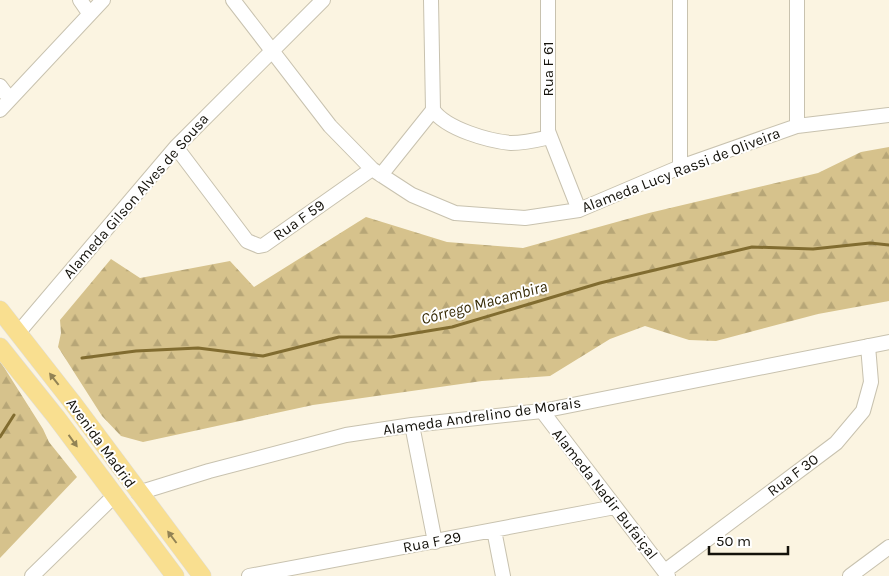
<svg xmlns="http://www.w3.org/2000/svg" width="889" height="576" font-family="Karla,sans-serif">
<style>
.forest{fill:url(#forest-firs)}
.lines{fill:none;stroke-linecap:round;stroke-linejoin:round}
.stream{stroke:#816c30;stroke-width:3}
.minor-casing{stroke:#c8c2af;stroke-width:16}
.major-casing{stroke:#dededd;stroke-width:19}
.minor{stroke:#fff;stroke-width:14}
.major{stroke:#f9df90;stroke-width:18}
.oneway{fill:#928354}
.labels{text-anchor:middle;stroke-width:4;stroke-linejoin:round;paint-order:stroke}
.street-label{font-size:15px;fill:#14120b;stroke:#fff}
.water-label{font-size:16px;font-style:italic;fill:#382c07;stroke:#fff}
</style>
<defs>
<pattern id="forest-firs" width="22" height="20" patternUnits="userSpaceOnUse" patternTransform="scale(1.25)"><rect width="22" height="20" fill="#d6c28c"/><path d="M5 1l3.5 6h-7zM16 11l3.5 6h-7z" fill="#b7a677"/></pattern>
</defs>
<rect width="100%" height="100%" fill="#fbf4e1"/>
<path class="forest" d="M 889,147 L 889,301 L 818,314 L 716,341 L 689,340 L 645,326 L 610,339 L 550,376 L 482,381 L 313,405 L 143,442 L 121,436 L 102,416 L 58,347 L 61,333 L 60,320 L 111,259 L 140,278 L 230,261 L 254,287 L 366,217 L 447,242 L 523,248 L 649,213 L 818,173 L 861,152 Z
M 0,361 L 43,429 L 49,442 L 77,477 L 0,558 Z"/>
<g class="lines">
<path class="stream" d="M 82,358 L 136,351 L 198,348 L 263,356 L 339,337 L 391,337 L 452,327 L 600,283 L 752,247 L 813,249 L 870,243 L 889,245
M 0,437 L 14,415"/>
<g class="minor-casing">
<path id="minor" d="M 80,0 L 89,13
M 233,0 L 330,126 L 372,169 L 412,195 L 455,213 L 525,218 L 579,210 L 680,167 L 797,126 L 889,115
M 431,0 L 433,110 C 446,129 489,141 511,143 C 525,143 537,140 550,137
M 548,0 L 548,131 L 579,210
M 680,0 L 680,167
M 0,86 L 9,98
M 0,110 L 103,0
M 797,126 L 797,0
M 176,147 L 247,241 L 259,246 L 264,245 L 372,169
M 381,175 L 433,110
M 18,333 L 176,147 L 323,0
M 542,411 L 668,576
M 412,425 L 435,542
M 138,493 L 209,471 L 346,435 L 412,425 L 542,411 L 889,342
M 494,530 L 503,576
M 665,571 L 836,443 L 863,411 L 871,382 L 868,346
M 32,576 L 114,496
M 249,576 L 615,507
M 850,576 L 889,547"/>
</g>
<g class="major-casing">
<path id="major" d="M 0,310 L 72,402 L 202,576
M 0,347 L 56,417 L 175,576"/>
</g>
<use href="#minor" class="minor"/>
<use href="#major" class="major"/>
</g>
<defs><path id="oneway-solid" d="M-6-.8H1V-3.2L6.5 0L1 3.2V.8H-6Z" transform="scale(1.25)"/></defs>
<g class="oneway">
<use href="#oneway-solid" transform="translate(54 379) rotate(-128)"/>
<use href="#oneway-solid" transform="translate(73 441) rotate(54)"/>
<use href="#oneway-solid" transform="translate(172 537) rotate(-127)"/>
</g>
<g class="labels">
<g class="street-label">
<text transform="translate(548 69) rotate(-90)" y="5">Rua F 61</text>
<text transform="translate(681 170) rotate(-21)" y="5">Alameda Lucy Rassi de Oliveira</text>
<text transform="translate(136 196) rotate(-49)" y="5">Alameda Gilson Alves de Sousa</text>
<text transform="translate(299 220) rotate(-35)" y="5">Rua F 59</text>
<text transform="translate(482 416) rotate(-8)" y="5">Alameda Andrelino de Morais</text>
<text transform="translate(101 443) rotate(54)" y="5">Avenida Madrid</text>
<text transform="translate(793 475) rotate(-37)" y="5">Rua F 30</text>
<text transform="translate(605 494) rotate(52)" y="5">Alameda Nadir Bufaiçal</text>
<text transform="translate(432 542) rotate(-11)" y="5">Rua F 29</text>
</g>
<g class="water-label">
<text transform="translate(484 302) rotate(-15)" y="6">Córrego Macambira</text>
</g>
</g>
<path d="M709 546v8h79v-8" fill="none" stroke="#14120b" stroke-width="2.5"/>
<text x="716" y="546" font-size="15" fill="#14120b" stroke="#ffffff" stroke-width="4" paint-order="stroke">50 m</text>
</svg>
